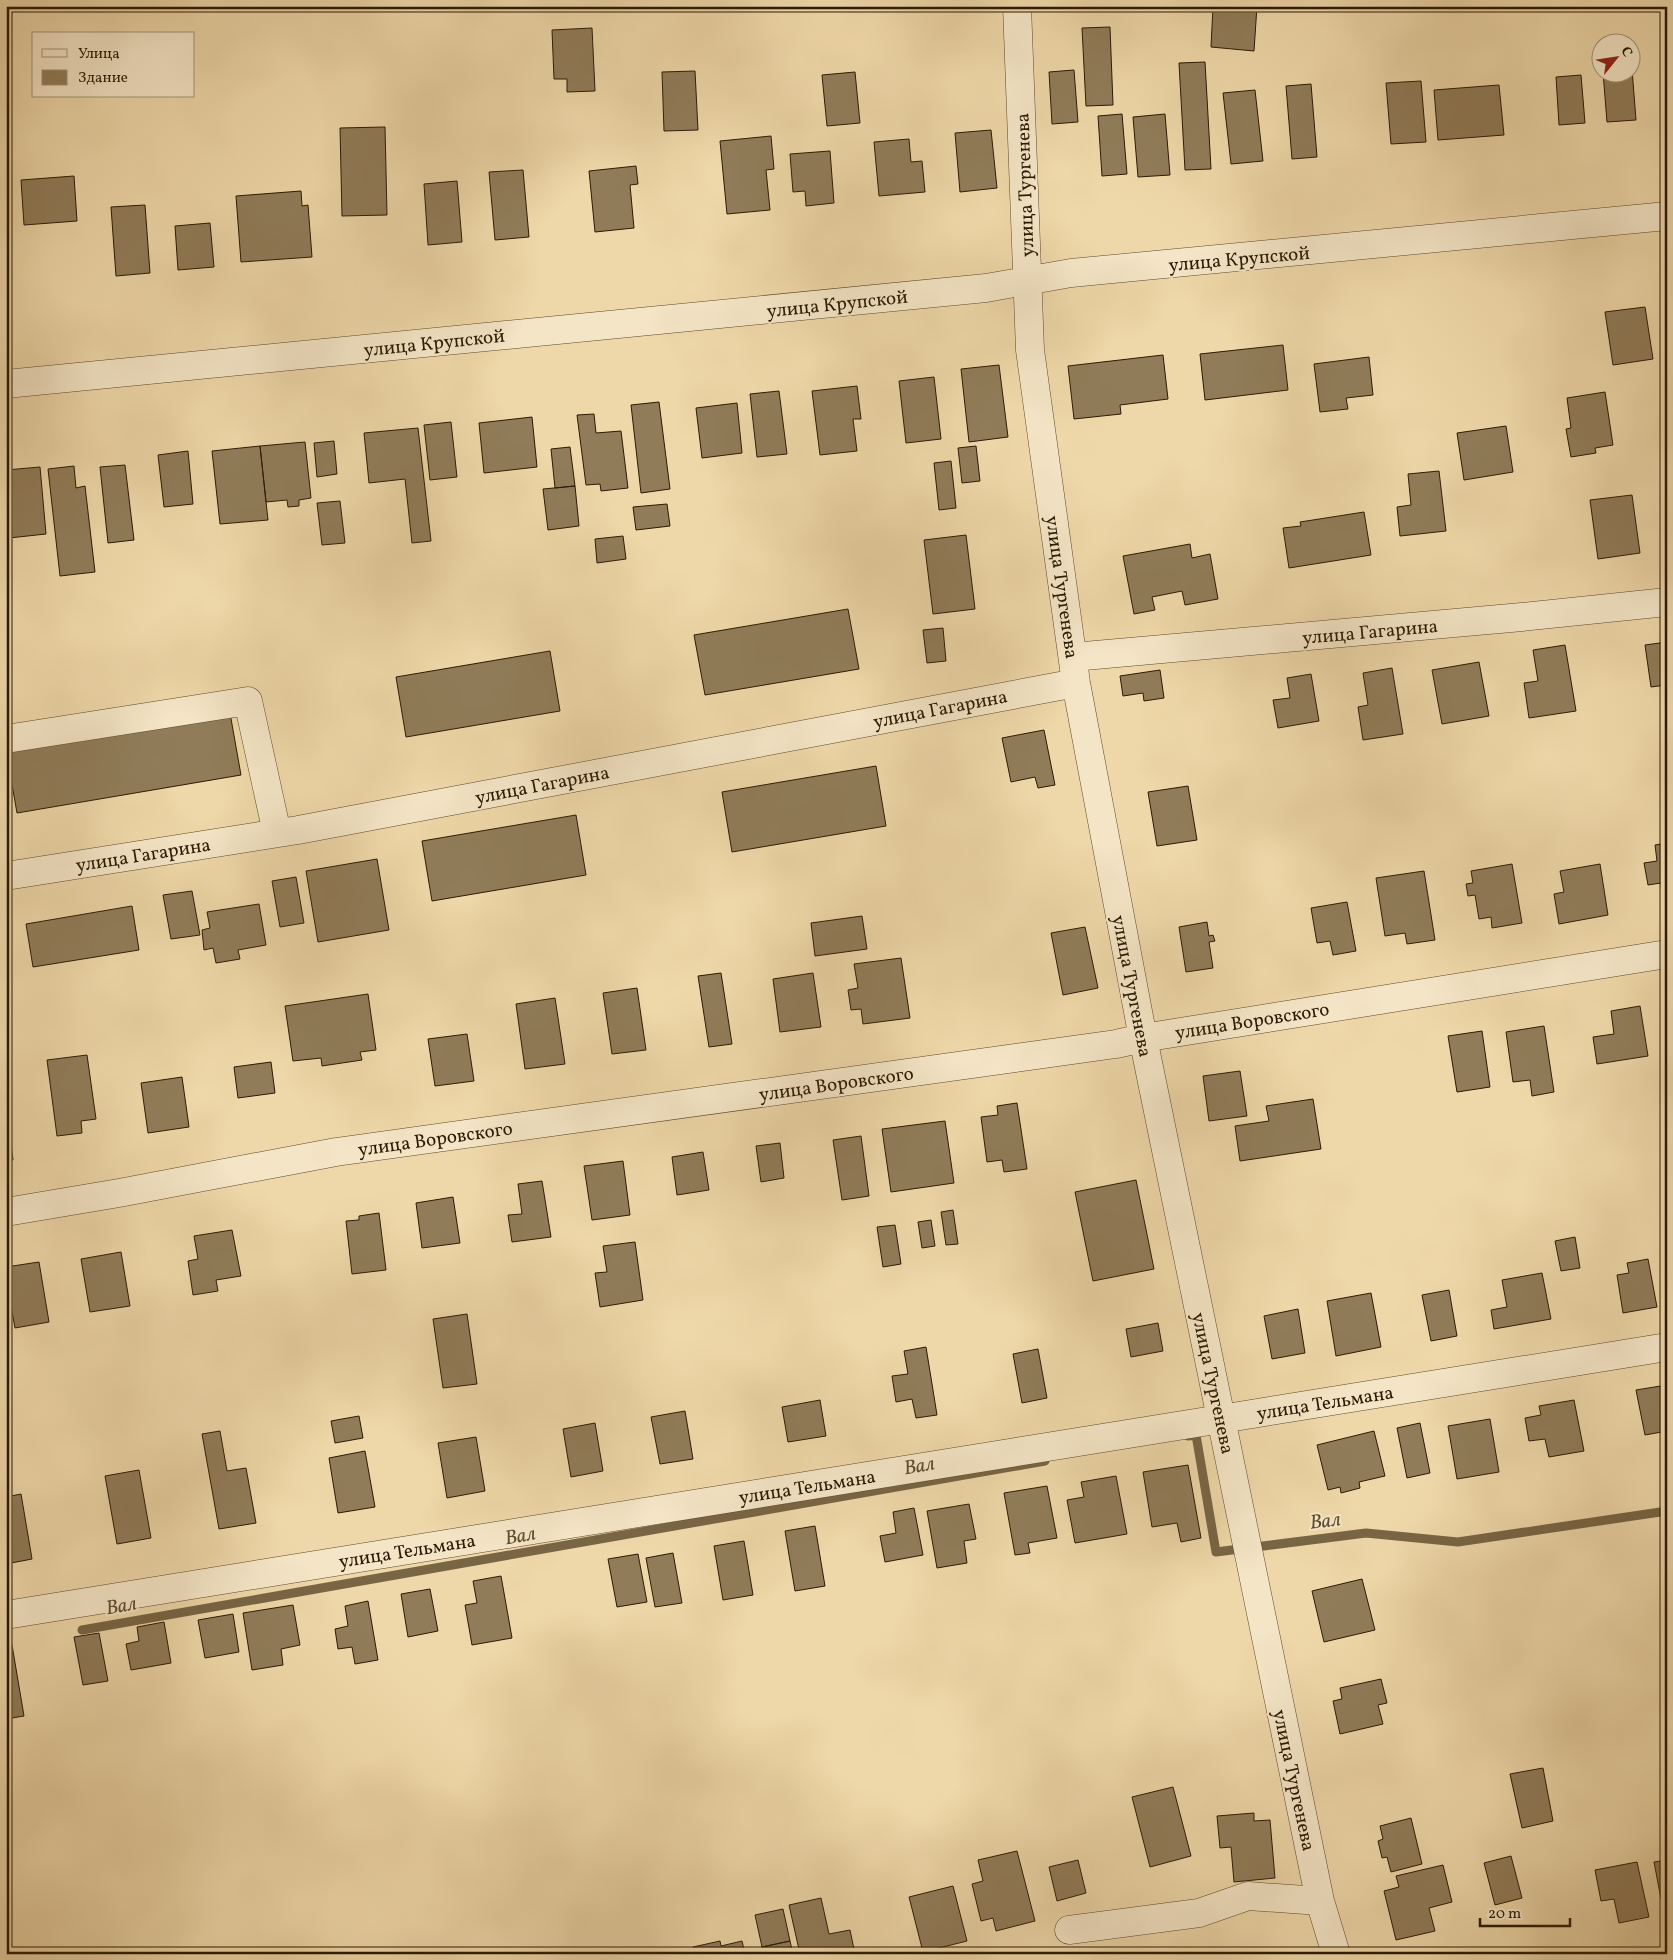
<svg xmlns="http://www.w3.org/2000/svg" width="1673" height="1960" font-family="Vollkorn,serif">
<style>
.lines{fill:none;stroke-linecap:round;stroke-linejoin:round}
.stream{stroke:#786544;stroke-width:9}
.building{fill:#907c59;stroke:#2b1a03}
.minor-casing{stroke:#5c492c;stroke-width:29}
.minor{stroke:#f4e5c6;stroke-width:28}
.labels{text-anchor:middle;stroke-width:4;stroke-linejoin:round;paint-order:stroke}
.street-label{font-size:19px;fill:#2b1a03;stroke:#f4e5c6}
.water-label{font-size:20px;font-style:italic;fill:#5f4c2f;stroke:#f4e5c6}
</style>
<rect width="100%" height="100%" fill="#eed7a8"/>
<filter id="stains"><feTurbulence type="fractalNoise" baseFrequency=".004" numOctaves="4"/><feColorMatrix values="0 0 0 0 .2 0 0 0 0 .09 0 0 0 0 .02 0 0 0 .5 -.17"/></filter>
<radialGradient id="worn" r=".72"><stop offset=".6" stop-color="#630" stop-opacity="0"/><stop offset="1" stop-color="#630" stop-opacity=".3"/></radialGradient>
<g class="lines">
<path class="stream" d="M 1188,1436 L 1196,1435 L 1216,1552 L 1366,1533 L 1458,1542 L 1667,1511
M 82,1630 L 1045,1461"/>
</g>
<path class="building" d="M 1213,6 L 1257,6 L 1254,51 L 1211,47 Z
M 1110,27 L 1113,105 L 1086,106 L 1082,28 Z
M 592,28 L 595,91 L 567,92 L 567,79 L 554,79 L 552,30 Z
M 1205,62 L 1211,169 L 1185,170 L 1179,63 Z
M 1630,69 L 1632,69 L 1636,120 L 1607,122 L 1603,72 L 1630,72 Z
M 1074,70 L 1078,122 L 1052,124 L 1049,72 Z
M 695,71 L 698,130 L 664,131 L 662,72 Z
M 855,72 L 860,123 L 827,126 L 822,75 Z
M 1581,75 L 1585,123 L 1559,125 L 1556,77 Z
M 1421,81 L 1426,142 L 1391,144 L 1386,83 Z
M 1311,84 L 1317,157 L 1292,159 L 1286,86 Z
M 1499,85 L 1504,135 L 1438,140 L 1434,90 Z
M 1255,90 L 1263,161 L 1231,164 L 1223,93 Z
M 1122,114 L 1127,174 L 1102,176 L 1098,116 Z
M 1165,114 L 1170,175 L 1138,177 L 1133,117 Z
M 385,127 L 387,215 L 342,216 L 340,128 Z
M 991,130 L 997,188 L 960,192 L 955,133 Z
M 771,136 L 774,169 L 766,170 L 770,210 L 727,214 L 720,141 Z
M 909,139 L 911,162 L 922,161 L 925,192 L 879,196 L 874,142 Z
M 830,151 L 834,203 L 806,206 L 805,191 L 793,192 L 790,154 Z
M 636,166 L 638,184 L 630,185 L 634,228 L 595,232 L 589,171 Z
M 523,170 L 529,237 L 495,240 L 489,172 Z
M 74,176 L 77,221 L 24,225 L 21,180 Z
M 457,181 L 462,242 L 428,245 L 424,184 Z
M 301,191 L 302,206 L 308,205 L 312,257 L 241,262 L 236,196 Z
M 145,205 L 150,273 L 116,276 L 111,207 Z
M 210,223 L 214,267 L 178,270 L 175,226 Z
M 1645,307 L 1653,359 L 1613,365 L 1605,312 Z
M 1283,345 L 1288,390 L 1205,400 L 1200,354 Z
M 1163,355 L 1168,399 L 1120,405 L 1121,414 L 1074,419 L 1068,366 Z
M 1369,357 L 1373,395 L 1346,398 L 1348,409 L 1320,412 L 1314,364 Z
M 999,365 L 1008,437 L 969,442 L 961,369 Z
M 934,377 L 941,439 L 906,443 L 899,381 Z
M 857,386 L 861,419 L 853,419 L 857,451 L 820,455 L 812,391 Z
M 779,391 L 787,454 L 757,457 L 750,394 Z
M 1605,392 L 1613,445 L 1595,448 L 1596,453 L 1571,457 L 1566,429 L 1571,428 L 1567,398 Z
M 659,402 L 670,489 L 641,493 L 631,405 Z
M 737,403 L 742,453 L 702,458 L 696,408 Z
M 594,414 L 596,433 L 621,431 L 628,488 L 601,491 L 600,484 L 586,485 L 577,415 Z
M 532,417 L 537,467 L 484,473 L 479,423 Z
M 451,422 L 457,477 L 430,480 L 424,425 Z
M 1506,426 L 1513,472 L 1464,480 L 1457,433 Z
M 418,428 L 431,541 L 412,543 L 405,479 L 369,483 L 364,433 Z
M 334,441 L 337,474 L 317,477 L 314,443 Z
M 305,442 L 311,498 L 299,500 L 299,506 L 288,507 L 287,500 L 266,502 L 260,446 Z
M 260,446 L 268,520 L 220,524 L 212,451 Z
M 976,446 L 980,481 L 962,483 L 958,448 Z
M 570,447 L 575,486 L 555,488 L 551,449 Z
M 188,451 L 193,504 L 164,507 L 158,455 Z
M 951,461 L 956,508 L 939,510 L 934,463 Z
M 125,465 L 134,540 L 108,543 L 100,467 Z
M 74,466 L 76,488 L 85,486 L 95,572 L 60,576 L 48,469 Z
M 40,467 L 46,534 L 9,538 L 6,508 L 6,470 Z
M 1439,471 L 1446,531 L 1400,536 L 1397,507 L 1411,505 L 1408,474 Z
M 575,486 L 579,526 L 548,530 L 543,489 Z
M 1632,495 L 1640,553 L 1598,559 L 1590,500 Z
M 340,501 L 345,543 L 322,545 L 317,503 Z
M 667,504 L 670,526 L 636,530 L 633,507 Z
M 1364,512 L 1371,555 L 1289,568 L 1283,528 L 1301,526 L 1300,522 Z
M 966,535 L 975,609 L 933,614 L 924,540 Z
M 623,536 L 626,559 L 597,563 L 595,539 Z
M 1190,544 L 1192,558 L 1210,554 L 1218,599 L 1185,605 L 1182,591 L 1152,597 L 1155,610 L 1134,614 L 1123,556 Z
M 848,609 L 859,669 L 705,695 L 694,635 Z
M 943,628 L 946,661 L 927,663 L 923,630 Z
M 1667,642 L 1667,685 L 1651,687 L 1645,645 Z
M 1565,645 L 1576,711 L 1529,718 L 1524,683 L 1538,681 L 1533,650 Z
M 550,651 L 560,711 L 406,737 L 396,677 Z
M 1479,662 L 1489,716 L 1442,724 L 1432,670 Z
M 1392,668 L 1403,734 L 1363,740 L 1358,707 L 1368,705 L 1363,673 Z
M 1160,670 L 1164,698 L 1144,701 L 1143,693 L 1123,696 L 1120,676 Z
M 1311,674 L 1319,721 L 1278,728 L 1273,700 L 1290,698 L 1287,678 Z
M 230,713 L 241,775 L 17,813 L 6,751 Z
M 1044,730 L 1055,785 L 1038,788 L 1035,777 L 1011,782 L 1002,738 Z
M 876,766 L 886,826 L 732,852 L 722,792 Z
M 1188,786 L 1197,840 L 1157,846 L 1148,792 Z
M 576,815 L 586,875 L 432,901 L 422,841 Z
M 1667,843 L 1667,895 L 1662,896 L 1661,883 L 1648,885 L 1644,863 L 1657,861 L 1655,845 Z
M 377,859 L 389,930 L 318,942 L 306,871 Z
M 1512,864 L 1522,923 L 1492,928 L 1491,917 L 1479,919 L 1475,895 L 1468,896 L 1466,884 L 1473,883 L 1471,871 Z
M 1600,864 L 1608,915 L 1559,924 L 1554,894 L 1564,892 L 1560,871 Z
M 1424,871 L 1435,940 L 1407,944 L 1405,933 L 1385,936 L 1376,878 Z
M 296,877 L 304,923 L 280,927 L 272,881 Z
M 192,891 L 200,935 L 171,939 L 163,895 Z
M 1347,902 L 1356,951 L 1333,955 L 1330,941 L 1317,943 L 1311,908 Z
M 259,904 L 266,945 L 238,950 L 240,959 L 216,963 L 213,948 L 204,950 L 202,930 L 210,928 L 207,912 Z
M 132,906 L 139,950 L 33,967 L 26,924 Z
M 862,916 L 867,949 L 815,956 L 811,923 Z
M 1207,922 L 1209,936 L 1213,935 L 1215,941 L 1209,942 L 1213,968 L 1186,972 L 1179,927 Z
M 1085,927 L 1098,988 L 1063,995 L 1051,933 Z
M 901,958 L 910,1018 L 863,1024 L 861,1009 L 851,1010 L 848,990 L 858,988 L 854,964 Z
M 721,973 L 732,1044 L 709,1047 L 698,976 Z
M 813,973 L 821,1027 L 780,1032 L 773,979 Z
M 637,988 L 646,1050 L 612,1054 L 603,993 Z
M 368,994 L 376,1050 L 360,1052 L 362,1060 L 322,1066 L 321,1058 L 293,1061 L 285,1006 Z
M 555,998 L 565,1064 L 525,1069 L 516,1004 Z
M 1640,1006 L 1648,1056 L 1597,1064 L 1593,1037 L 1614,1034 L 1611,1011 Z
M 1544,1026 L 1554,1092 L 1532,1096 L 1530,1080 L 1513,1082 L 1506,1032 Z
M 1482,1031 L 1490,1087 L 1457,1092 L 1448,1036 Z
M 467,1034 L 474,1081 L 435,1086 L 428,1039 Z
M 87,1055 L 96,1119 L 81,1121 L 82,1133 L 57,1136 L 47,1060 Z
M 271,1062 L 275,1093 L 238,1098 L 234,1067 Z
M 1240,1071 L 1247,1116 L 1209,1121 L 1203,1076 Z
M 182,1077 L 189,1127 L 148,1133 L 141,1083 Z
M 1313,1099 L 1321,1149 L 1240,1161 L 1235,1126 L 1269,1121 L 1266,1106 Z
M 1017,1103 L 1027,1169 L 1004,1172 L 1002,1160 L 987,1162 L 981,1117 L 998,1115 L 997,1106 Z
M 6,1120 L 8,1120 L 13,1160 L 6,1161 Z
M 945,1121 L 954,1183 L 891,1192 L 882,1129 Z
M 861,1136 L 869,1196 L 842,1200 L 833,1140 Z
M 780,1143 L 784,1178 L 761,1182 L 756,1146 Z
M 703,1152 L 709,1190 L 677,1195 L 672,1157 Z
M 623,1161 L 630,1215 L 592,1220 L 584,1166 Z
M 1136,1180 L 1154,1269 L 1093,1281 L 1075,1192 Z
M 542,1181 L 551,1237 L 512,1242 L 508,1215 L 522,1214 L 518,1184 Z
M 453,1197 L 460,1243 L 422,1248 L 416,1203 Z
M 953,1210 L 958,1244 L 946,1245 L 941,1212 Z
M 379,1213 L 386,1270 L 352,1274 L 346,1221 L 359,1220 L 359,1216 Z
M 931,1220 L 935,1246 L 922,1248 L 918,1222 Z
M 895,1225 L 901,1264 L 883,1267 L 877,1227 Z
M 232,1230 L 241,1276 L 216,1280 L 218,1291 L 193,1295 L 188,1261 L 198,1259 L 194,1236 Z
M 1575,1237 L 1580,1268 L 1561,1271 L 1555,1241 Z
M 635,1242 L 643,1300 L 600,1307 L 595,1273 L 607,1272 L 603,1246 Z
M 121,1252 L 130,1306 L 90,1312 L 81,1259 Z
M 1648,1259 L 1657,1307 L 1623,1313 L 1617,1275 L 1629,1273 L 1627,1263 Z
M 39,1262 L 49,1322 L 15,1328 L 6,1279 L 6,1267 Z
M 1542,1273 L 1551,1319 L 1494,1329 L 1491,1310 L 1507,1307 L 1502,1280 Z
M 1449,1290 L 1457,1336 L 1431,1341 L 1422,1295 Z
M 1371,1293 L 1381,1347 L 1336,1356 L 1327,1301 Z
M 1298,1309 L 1305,1353 L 1272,1359 L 1264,1316 Z
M 467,1314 L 477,1384 L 443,1388 L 433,1319 Z
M 1158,1323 L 1163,1351 L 1131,1357 L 1126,1329 Z
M 926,1347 L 937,1415 L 916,1418 L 912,1399 L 896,1402 L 892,1376 L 908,1374 L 904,1351 Z
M 1038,1349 L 1047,1398 L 1022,1403 L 1013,1354 Z
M 1667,1385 L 1667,1431 L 1645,1435 L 1636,1390 Z
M 820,1400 L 826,1436 L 788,1442 L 782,1407 Z
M 1574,1400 L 1584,1451 L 1549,1457 L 1545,1439 L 1529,1441 L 1525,1418 L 1541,1415 L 1539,1406 Z
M 685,1411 L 693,1459 L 660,1464 L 651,1417 Z
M 359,1416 L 363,1438 L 335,1443 L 331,1421 Z
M 1490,1419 L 1499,1472 L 1457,1479 L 1448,1426 Z
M 595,1423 L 603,1471 L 571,1477 L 563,1429 Z
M 1420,1423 L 1430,1473 L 1407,1478 L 1397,1428 Z
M 220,1431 L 227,1471 L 246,1468 L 256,1523 L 219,1529 L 202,1434 Z
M 1374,1431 L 1385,1476 L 1359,1482 L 1360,1488 L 1341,1493 L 1340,1487 L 1328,1490 L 1317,1445 Z
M 476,1437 L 485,1491 L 447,1498 L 438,1443 Z
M 365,1451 L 375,1507 L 338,1513 L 329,1458 Z
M 1188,1465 L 1201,1538 L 1181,1542 L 1177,1523 L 1152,1527 L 1143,1472 Z
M 139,1470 L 151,1538 L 117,1544 L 105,1476 Z
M 1116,1476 L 1127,1534 L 1075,1543 L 1067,1500 L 1084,1497 L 1081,1482 Z
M 1047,1486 L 1057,1538 L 1028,1543 L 1030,1553 L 1015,1555 L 1004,1493 Z
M 21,1494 L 32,1559 L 6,1564 L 6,1497 Z
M 969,1504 L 976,1539 L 964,1541 L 967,1563 L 937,1568 L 927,1511 Z
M 914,1508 L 923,1555 L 885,1562 L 880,1536 L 896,1533 L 893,1512 Z
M 815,1526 L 825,1586 L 795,1591 L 785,1531 Z
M 744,1541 L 753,1595 L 723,1600 L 714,1546 Z
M 673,1553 L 682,1603 L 655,1607 L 646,1558 Z
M 638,1554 L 647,1602 L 617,1607 L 608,1559 Z
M 501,1576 L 512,1638 L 472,1645 L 465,1605 L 477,1603 L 473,1581 Z
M 1362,1579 L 1375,1630 L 1324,1642 L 1312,1591 Z
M 430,1589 L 438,1631 L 408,1637 L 401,1594 Z
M 368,1601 L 378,1660 L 355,1664 L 352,1647 L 338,1649 L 335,1629 L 348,1626 L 345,1606 Z
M 293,1605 L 300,1645 L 281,1649 L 283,1665 L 252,1670 L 243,1613 Z
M 233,1614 L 239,1652 L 205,1658 L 198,1620 Z
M 164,1622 L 171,1663 L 131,1670 L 126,1644 L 139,1641 L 137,1627 Z
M 99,1633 L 108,1681 L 83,1685 L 74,1637 Z
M 12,1645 L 24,1716 L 6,1719 L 6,1646 Z
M 1381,1679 L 1387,1703 L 1378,1705 L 1383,1724 L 1340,1734 L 1333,1701 L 1342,1699 L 1340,1688 Z
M 1543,1768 L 1553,1821 L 1522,1828 L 1510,1774 Z
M 1173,1787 L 1191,1856 L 1150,1867 L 1132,1797 Z
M 1254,1813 L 1254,1821 L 1270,1820 L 1275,1878 L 1234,1882 L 1231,1847 L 1220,1848 L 1217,1816 Z
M 1411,1818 L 1422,1864 L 1391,1872 L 1387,1857 L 1382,1858 L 1378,1841 L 1383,1839 L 1380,1826 Z
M 1017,1851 L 1035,1921 L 996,1931 L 993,1918 L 981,1921 L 972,1884 L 983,1881 L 978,1860 Z
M 1511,1856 L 1522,1898 L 1495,1905 L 1484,1863 Z
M 1078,1860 L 1086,1893 L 1057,1901 L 1049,1867 Z
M 1667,1860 L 1667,1897 L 1661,1899 L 1654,1862 Z
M 1637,1862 L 1649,1917 L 1619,1923 L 1614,1899 L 1601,1901 L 1595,1870 Z
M 1443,1865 L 1452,1902 L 1429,1908 L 1435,1931 L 1396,1940 L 1384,1891 L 1399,1887 L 1396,1876 Z
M 953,1886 L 967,1941 L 923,1952 L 909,1897 Z
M 821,1898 L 829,1934 L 850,1930 L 855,1954 L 800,1954 L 789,1905 Z
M 783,1909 L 790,1941 L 762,1947 L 755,1915 Z
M 720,1941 L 721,1946 L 742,1941 L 745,1954 L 695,1954 L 693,1947 Z
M 790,1941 L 793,1954 L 764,1954 L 762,1947 Z"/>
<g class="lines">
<g class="minor-casing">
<path id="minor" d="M 1017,6 L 1030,350 L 1076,683 L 1143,1038 L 1320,1901 L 1336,1954
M 6,384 L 986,288 L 1071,273 L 1667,216
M 1073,657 L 1522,617 L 1667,602
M 6,739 L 248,701 L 277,833
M 6,876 L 298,830 L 1076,683
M 6,1212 L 119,1193 L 336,1152 L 1116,1044 L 1143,1038 L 1667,954
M 6,1615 L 1667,1347
M 1069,1930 L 1199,1913 L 1248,1896 L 1320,1901"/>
</g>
<use href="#minor" class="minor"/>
</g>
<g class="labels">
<g class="street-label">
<text transform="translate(1024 185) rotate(-92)" y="7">улица Тургенева</text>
<text transform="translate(1239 258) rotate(-5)" y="7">улица Крупской</text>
<text transform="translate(837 303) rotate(-6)" y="7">улица Крупской</text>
<text transform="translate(434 342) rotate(-6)" y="7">улица Крупской</text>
<text transform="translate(1063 587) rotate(82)" y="7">улица Тургенева</text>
<text transform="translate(1370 631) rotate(-5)" y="7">улица Гагарина</text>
<text transform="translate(940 708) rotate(-11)" y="7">улица Гагарина</text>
<text transform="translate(542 784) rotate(-11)" y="7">улица Гагарина</text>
<text transform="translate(143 854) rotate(-9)" y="7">улица Гагарина</text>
<text transform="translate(1133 986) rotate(79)" y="7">улица Тургенева</text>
<text transform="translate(1252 1020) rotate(-9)" y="7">улица Воровского</text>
<text transform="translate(836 1083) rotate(-8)" y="7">улица Воровского</text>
<text transform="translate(435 1138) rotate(-8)" y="7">улица Воровского</text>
<text transform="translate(1214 1383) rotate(78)" y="7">улица Тургенева</text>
<text transform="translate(1325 1402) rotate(-9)" y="7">улица Тельмана</text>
<text transform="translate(807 1486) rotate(-9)" y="7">улица Тельмана</text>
<text transform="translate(407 1550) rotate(-9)" y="7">улица Тельмана</text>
<text transform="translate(1295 1780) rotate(78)" y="7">улица Тургенева</text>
</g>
<g class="water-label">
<text transform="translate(919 1465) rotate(-10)" y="7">Вал</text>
<text transform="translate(1325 1520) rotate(-7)" y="7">Вал</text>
<text transform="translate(520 1535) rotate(-10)" y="7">Вал</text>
<text transform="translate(121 1605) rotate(-10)" y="7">Вал</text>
</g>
</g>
<rect width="1673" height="1960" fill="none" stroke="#eed7a8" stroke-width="25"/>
<rect x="8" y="8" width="1658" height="1945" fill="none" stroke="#2b1a03" stroke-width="2.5"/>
<rect x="12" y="12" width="1648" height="1935" fill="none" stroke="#2b1a03"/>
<rect x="32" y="32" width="162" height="65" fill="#f4e5c6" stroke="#a49478"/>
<rect x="42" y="49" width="25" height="8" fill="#f4e5c6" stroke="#a49478"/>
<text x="78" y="58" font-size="15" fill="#2b1a03">Улица</text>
<rect x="42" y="70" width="25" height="15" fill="#907c59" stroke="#a49478"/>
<text x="78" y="82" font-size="15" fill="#2b1a03">Здание</text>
<g transform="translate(1616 58) rotate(60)"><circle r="24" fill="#f4e5c6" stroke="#a49478"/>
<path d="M0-4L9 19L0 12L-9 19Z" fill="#8f2418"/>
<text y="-8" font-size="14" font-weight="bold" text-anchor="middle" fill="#2b1a03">С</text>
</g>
<path d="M1480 1918v8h90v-8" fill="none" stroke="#2b1a03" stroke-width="2.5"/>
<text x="1488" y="1918" font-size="15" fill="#2b1a03" stroke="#f4e5c6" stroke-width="4" paint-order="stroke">20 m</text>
<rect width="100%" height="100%" filter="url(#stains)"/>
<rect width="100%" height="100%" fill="url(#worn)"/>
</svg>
